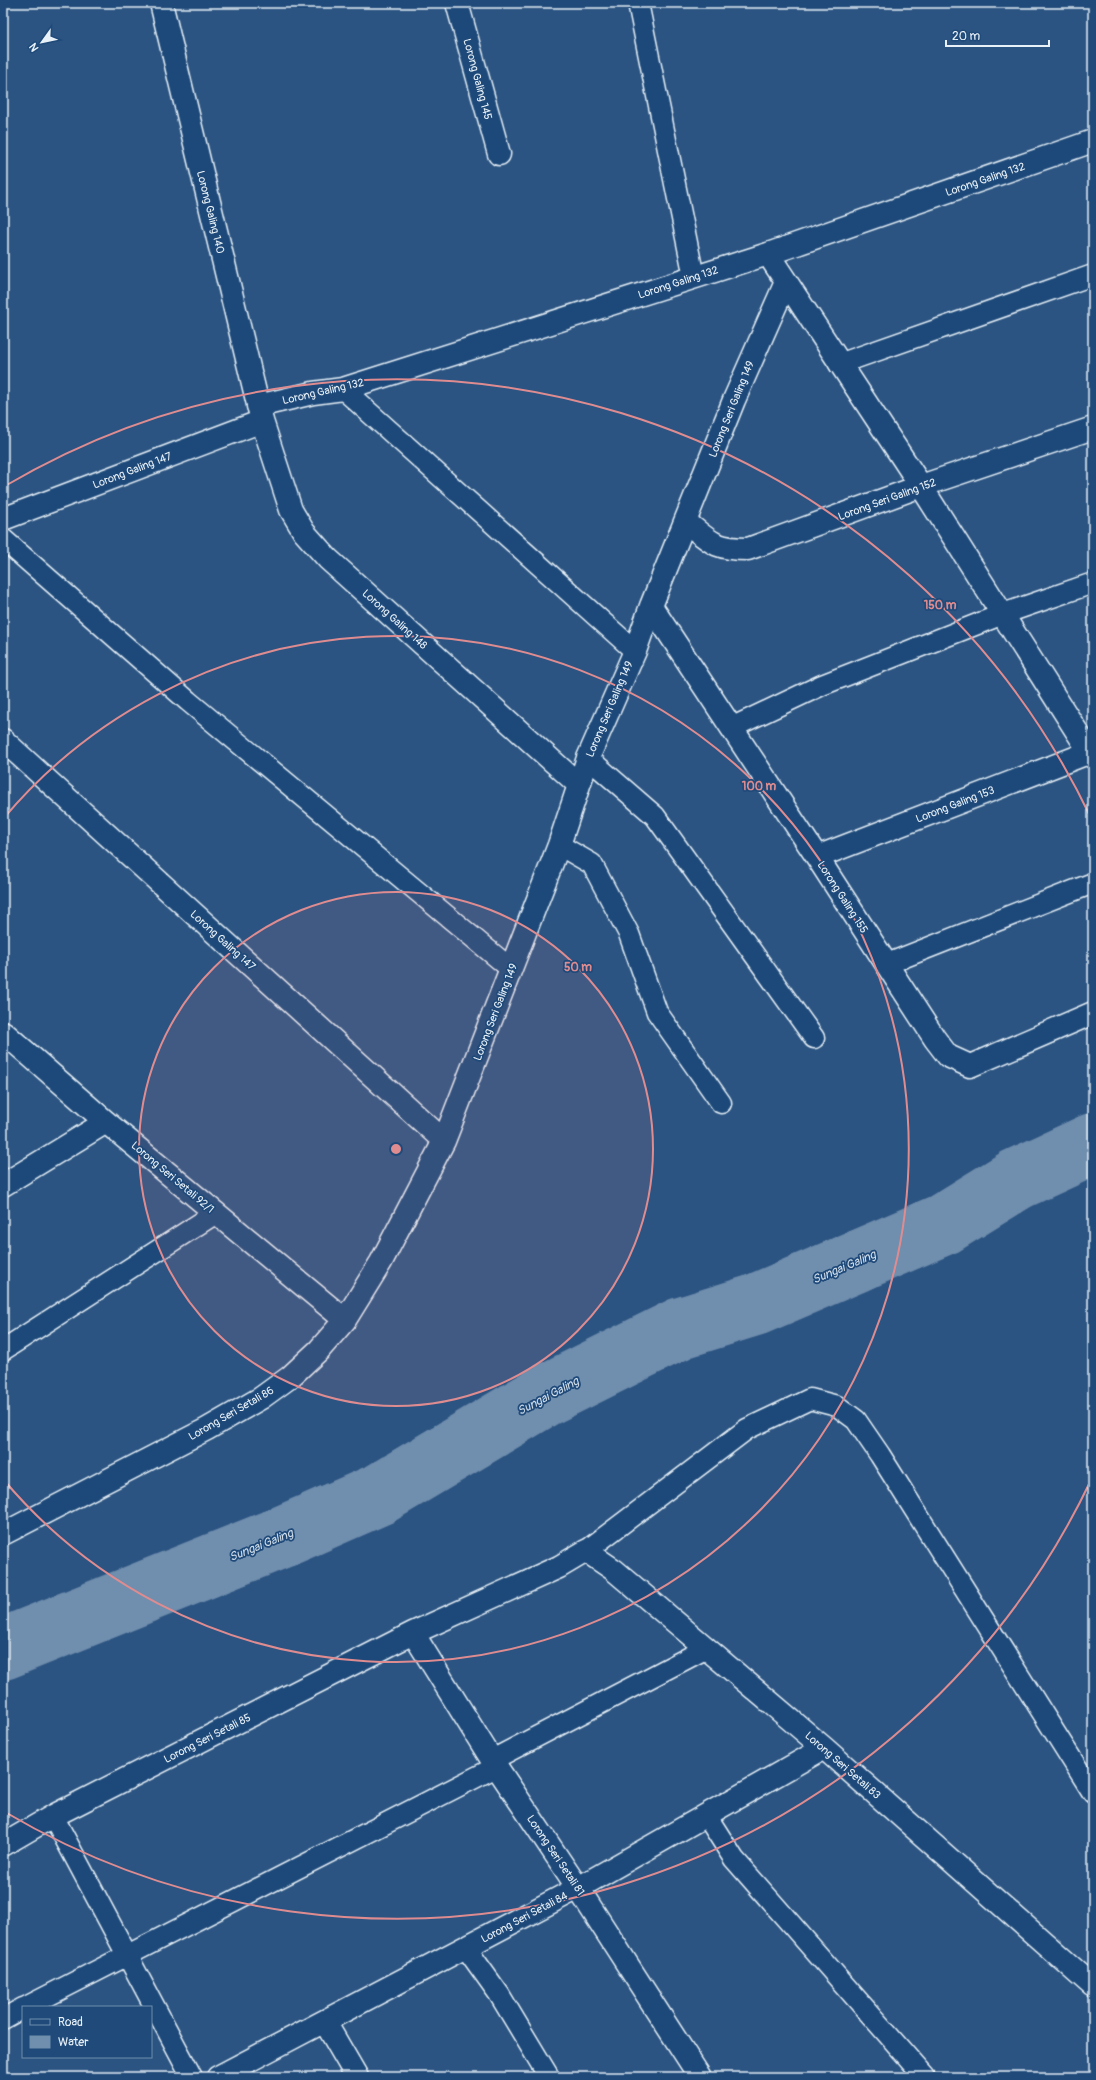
<svg xmlns="http://www.w3.org/2000/svg" width="1096" height="2080" font-family="Pangolin,sans-serif">
<style>
.water{fill:#708ead;stroke:#a0b6cb}
.lines{fill:none;stroke-linecap:round;stroke-linejoin:round}
.river{stroke:#708ead;stroke-width:62}
.service-casing{stroke:#e8f1f8;stroke-width:23}
.minor-casing{stroke:#e8f1f8;stroke-width:25}
.service{stroke:#1f4a7a;stroke-width:20}
.minor{stroke:#1f4a7a;stroke-width:22}
.ring{fill:none;stroke:#df8c90;stroke-width:2}
.labels{text-anchor:middle;stroke-width:3.5;stroke-linejoin:round;paint-order:stroke}
.street-label{font-size:11px;fill:#e8f1f8;stroke:#1f4a7a}
.water-label{font-size:12px;font-style:italic;fill:#d0dde9;stroke:#1f4a7a}
.centre{fill:#df8c90;stroke:#1f4a7a;stroke-width:2}
.ring-label{font-size:12px;text-anchor:middle;font-weight:bold;fill:#df8c90;stroke:#1f4a7a;stroke-width:3.5;stroke-linejoin:round;paint-order:stroke}
</style>
<rect width="100%" height="100%" fill="#2b5482"/>
<filter id="ink" filterUnits="userSpaceOnUse"><feTurbulence type="fractalNoise" baseFrequency=".025" numOctaves="2"/><feDisplacementMap in="SourceGraphic" scale="8" xChannelSelector="R" yChannelSelector="G"/><feConvolveMatrix kernelMatrix="1 2 1 2 8 2 1 2 1" color-interpolation-filters="sRGB"/></filter>
<g filter="url(#ink)">
<path class="water" d="M 1093,1121 L 1093,1169 L 1039,1193 L 944,1224 L 1041,1144 Z"/>
<g class="lines">
<path class="river" d="M 3,1649 L 282,1537 L 380,1494 L 544,1396 L 681,1328 L 755,1305 L 944,1224 L 1017,1179 L 1093,1144"/>
<g class="service-casing">
<path id="service" d="M 638,3 L 694,277
M 839,364 L 1093,275
M 343,389 L 635,651
M 3,539 L 188,701 L 511,969
M 731,728 L 822,685 L 1003,614 L 1093,583
M 588,758 L 655,816 L 814,1038
M 559,845 L 592,864 L 629,934 L 657,1012 L 721,1103
M 887,964 L 1093,883
M 3,1350 L 216,1213
M 586,1551 L 747,1429 L 810,1399 L 837,1406 L 856,1420 L 880,1455 L 1093,1793
M 492,1760 L 707,1648
M 706,1815 L 734,1859 L 925,2077
M 53,1816 L 192,2077
M 466,1948 L 499,1994 L 549,2077
M 26,2007 L 496,1767
M 3,2019 L 23,2008"/>
</g>
<g class="minor-casing">
<path id="minor" d="M 161,3 L 262,421 L 291,510 L 304,532 L 328,559 L 578,784
M 457,3 L 499,154
M 768,254 L 921,486 L 1093,757
M 258,406 L 313,393 L 343,389 L 768,254 L 1093,141
M 3,519 L 262,421
M 686,522 C 711,542 714,549 748,549 L 921,486 L 1093,428
M 651,606 L 817,857 L 935,1039 L 948,1056 L 970,1066 L 1093,1013
M 3,740 L 444,1141
M 817,857 L 1093,751
M 3,1032 L 106,1122 L 345,1320
M 3,1185 L 106,1122
M 3,1534 L 207,1429 L 261,1398 L 290,1377 L 319,1350 L 345,1320 L 381,1262 L 444,1141 L 559,845 L 588,758 L 635,651 L 651,606 L 734,400 L 786,282
M 413,1633 L 492,1760 L 578,1888 L 700,2077
M 3,1845 L 53,1816 L 413,1633 L 559,1567 L 586,1551 L 614,1570 L 824,1748 L 1093,1986
M 325,2022 L 357,2077
M 218,2077 L 578,1888 L 824,1748"/>
</g>
<use href="#service" class="service"/>
<use href="#minor" class="minor"/>
</g>
</g>
<circle cx="396" cy="1149" r="257" fill="#df8c90" fill-opacity=".12"/>
<g class="ring">
<circle cx="396" cy="1149" r="257"/>
<path d="M3 819A513 513 0 1 1 3 1479"/>
<path d="M1091 1480A770 770 0 0 1 5 1812M5 486A770 770 0 0 1 1091 818"/>
</g>
<g class="labels">
<g class="street-label">
<text transform="translate(478 79) rotate(75)" y="4">Lorong Galing 145</text>
<text transform="translate(985 179) rotate(-19)" y="4">Lorong Galing 132</text>
<text transform="translate(211 212) rotate(76)" y="4">Lorong Galing 140</text>
<text transform="translate(678 282) rotate(-18)" y="4">Lorong Galing 132</text>
<text transform="translate(323 391) rotate(-13)" y="4">Lorong Galing 132</text>
<text transform="translate(731 409) rotate(-68)" y="4">Lorong Seri Galing 149</text>
<text transform="translate(132 470) rotate(-21)" y="4">Lorong Galing 147</text>
<text transform="translate(887 499) rotate(-20)" y="4">Lorong Seri Galing 152</text>
<text transform="translate(395 619) rotate(42)" y="4">Lorong Galing 148</text>
<text transform="translate(609 709) rotate(-67)" y="4">Lorong Seri Galing 149</text>
<text transform="translate(955 804) rotate(-21)" y="4">Lorong Galing 153</text>
<text transform="translate(843 897) rotate(57)" y="4">Lorong Galing 155</text>
<text transform="translate(223 940) rotate(42)" y="4">Lorong Galing 147</text>
<text transform="translate(495 1012) rotate(-69)" y="4">Lorong Seri Galing 149</text>
<text transform="translate(173 1177) rotate(40)" y="4">Lorong Seri Setali 92/1</text>
<text transform="translate(231 1413) rotate(-30)" y="4">Lorong Seri Setali 86</text>
<text transform="translate(207 1738) rotate(-27)" y="4">Lorong Seri Setali 85</text>
<text transform="translate(843 1765) rotate(41)" y="4">Lorong Seri Setali 83</text>
<text transform="translate(556 1855) rotate(56)" y="4">Lorong Seri Setali 81</text>
<text transform="translate(524 1917) rotate(-28)" y="4">Lorong Seri Setali 84</text>
</g>
<g class="water-label">
<text transform="translate(844 1267) rotate(-23)" y="4">Sungai Galing</text>
<text transform="translate(548 1396) rotate(-28)" y="4">Sungai Galing</text>
<text transform="translate(261 1545) rotate(-22)" y="4">Sungai Galing</text>
</g>
</g>
<circle cx="396" cy="1149" r="6" class="centre"/>
<g class="ring-label">
<text x="940" y="609">150 m</text>
<text x="759" y="790">100 m</text>
<text x="578" y="971">50 m</text>
</g>
<rect width="1096" height="2080" fill="none" stroke="#1f4a7a" stroke-width="16"/>
<rect x="8" y="8" width="1080" height="2064" fill="none" stroke="#e8f1f8" stroke-width="1.5" filter="url(#ink)"/>
<rect x="22" y="2006" width="130" height="52" fill="#1f4a7a" stroke="#6f8dac"/>
<rect x="30" y="2019" width="20" height="6" fill="#1f4a7a" stroke="#6f8dac"/>
<text x="58" y="2026" font-size="12" fill="#e8f1f8">Road</text>
<rect x="30" y="2036" width="20" height="12" fill="#708ead" stroke="#6f8dac"/>
<text x="58" y="2046" font-size="12" fill="#e8f1f8">Water</text>
<g transform="translate(42 42) rotate(237)" stroke="#1f4a7a" stroke-width="3" paint-order="stroke">
<path d="M0-3L7 15L0 10L-7 15Z" fill="#e8f1f8"/>
<text y="-6" font-size="11" font-weight="bold" text-anchor="middle" fill="#e8f1f8">N</text>
</g>
<path d="M946 40v6h103v-6" fill="none" stroke="#e8f1f8" stroke-width="2"/>
<text x="952" y="40" font-size="12" fill="#e8f1f8" stroke="#1f4a7a" stroke-width="3" paint-order="stroke">20 m</text>
</svg>
